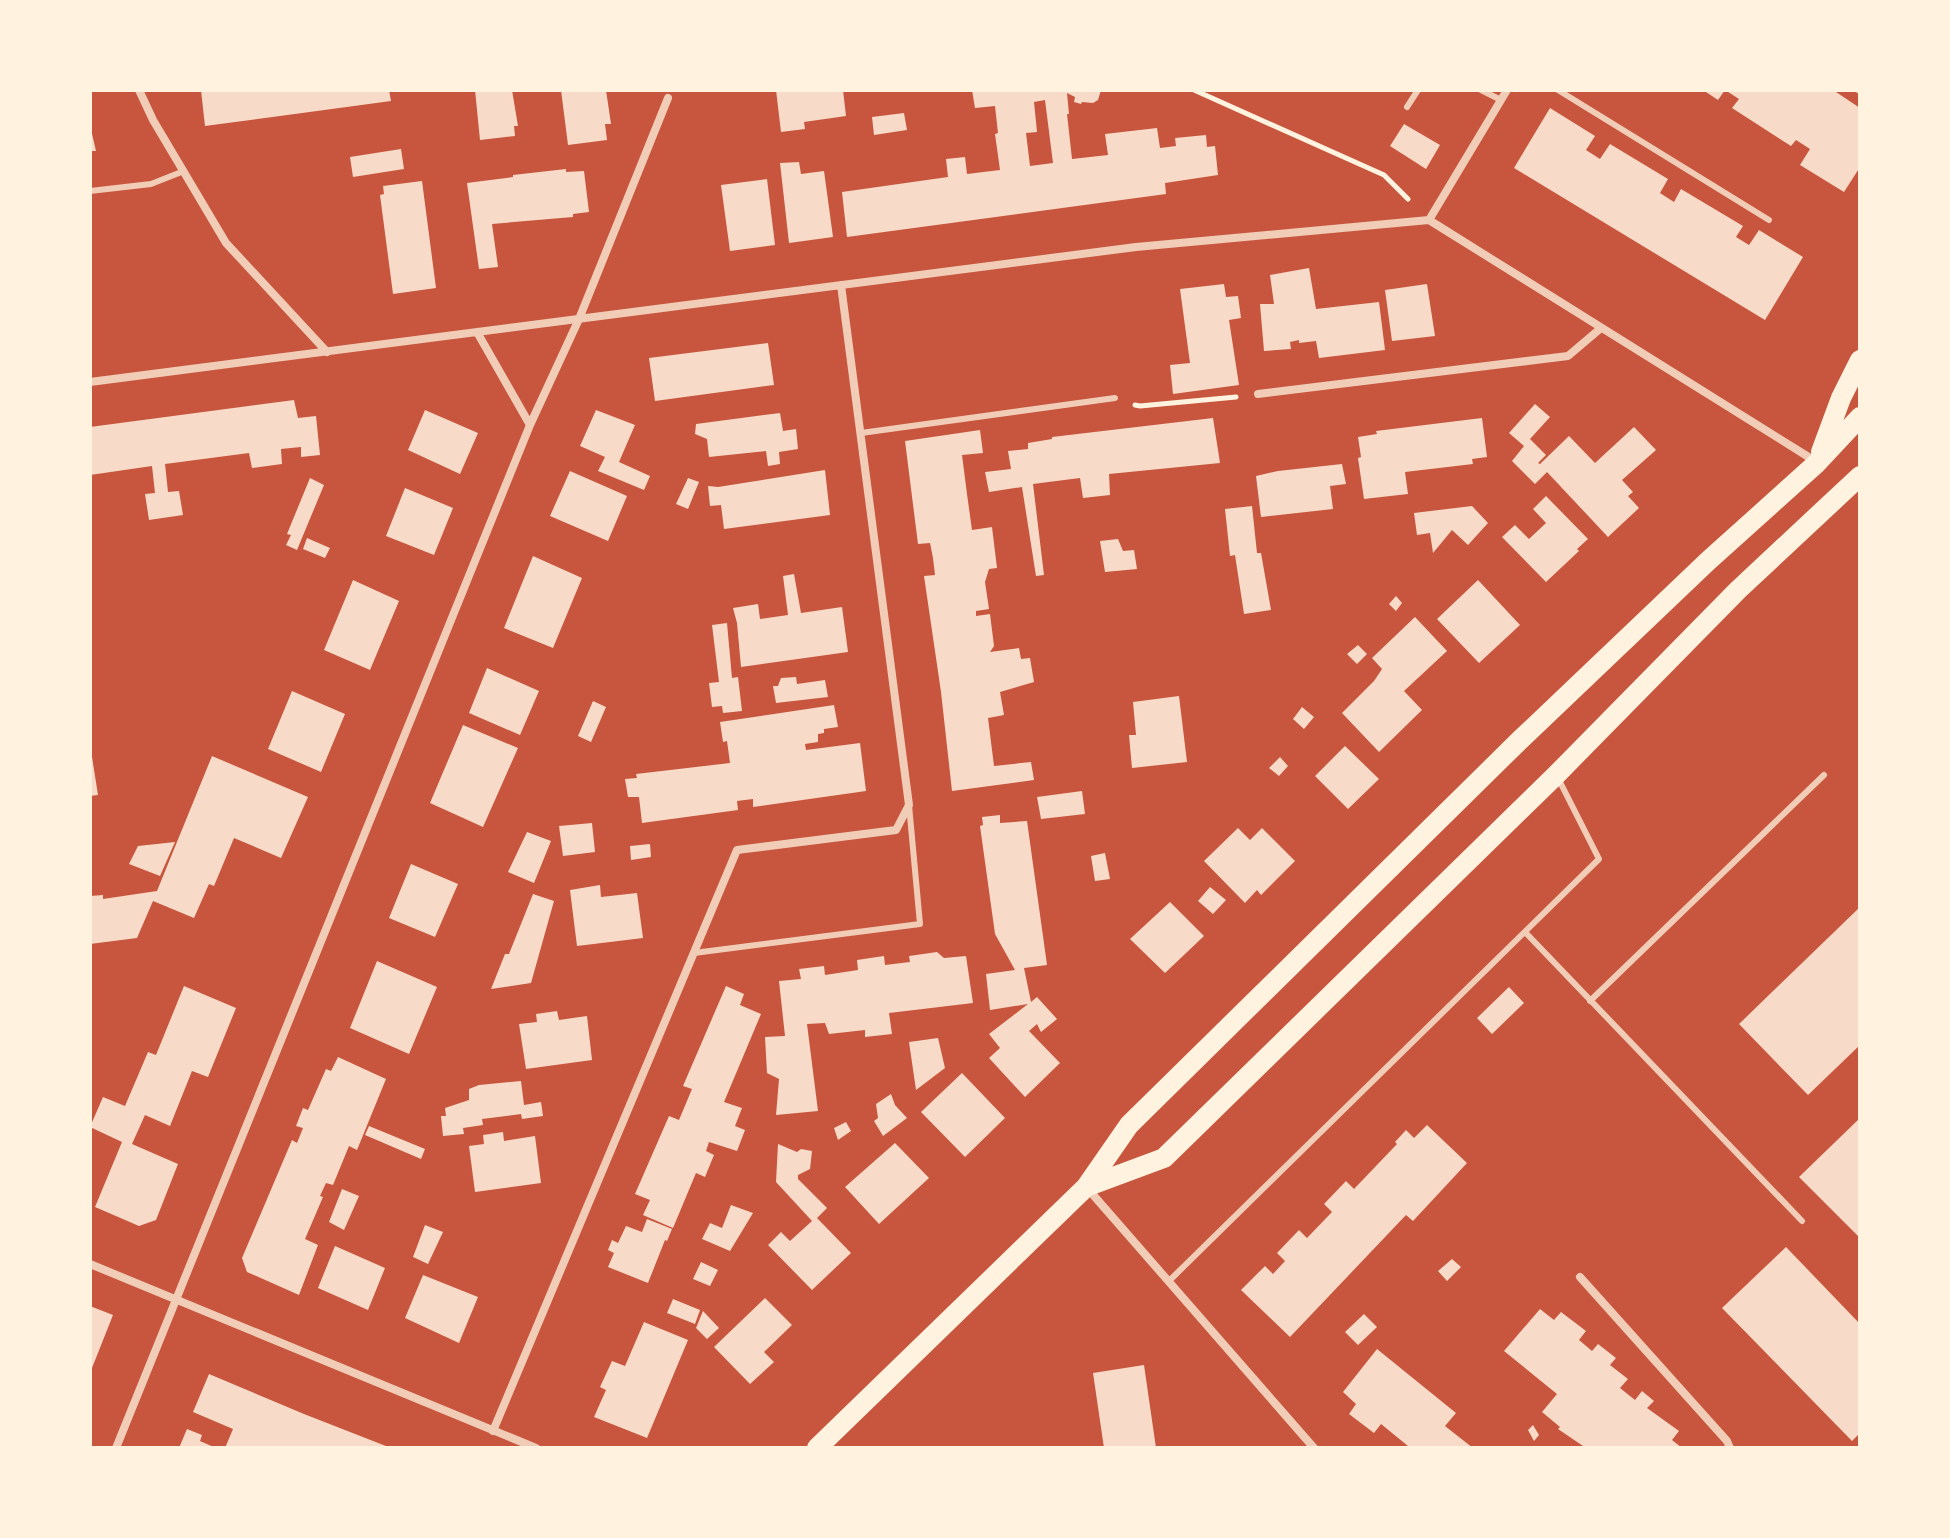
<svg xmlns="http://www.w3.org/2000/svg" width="1950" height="1538" font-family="'IBM Plex Sans',sans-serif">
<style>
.building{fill:#f7dbc8;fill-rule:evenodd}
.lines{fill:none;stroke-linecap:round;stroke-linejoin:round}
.path{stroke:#fff3e0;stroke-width:5}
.service{stroke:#f1ccb7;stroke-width:6}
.minor{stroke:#f1ccb7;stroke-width:8}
.primary{stroke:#fff3e0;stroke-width:20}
</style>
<rect width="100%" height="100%" fill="#c8553d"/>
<path class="building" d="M 201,90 L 389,90 L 391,101 L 205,126 Z
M 475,90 L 512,90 L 518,126 L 514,126 L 515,136 L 480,140 Z
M 561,90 L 606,90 L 611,124 L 605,124 L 607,140 L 568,145 Z
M 776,90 L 843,90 L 846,116 L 804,122 L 805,129 L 781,132 Z
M 972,90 L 1101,90 L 1098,100 L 1093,103 L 1082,102 L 1081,104 L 1074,102 L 1075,97 L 1067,93 L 1069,114 L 1067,114 L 1072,159 L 1108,155 L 1105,134 L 1157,128 L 1160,148 L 1176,146 L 1175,138 L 1206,135 L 1207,147 L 1215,146 L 1218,175 L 1165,183 L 1166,194 L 847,237 L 842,192 L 948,177 L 946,159 L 965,157 L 967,174 L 1000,170 L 995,134 L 998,133 L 995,106 L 975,108 ZM 1045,100 L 1053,163 L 1030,166 L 1026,133 L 1037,132 L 1034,102 Z
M 1703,90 L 1725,90 L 1718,100 Z
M 1725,90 L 1833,90 L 1860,108 L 1860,167 L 1844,192 L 1800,165 L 1810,149 L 1796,140 L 1791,146 L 1732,108 L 1739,99 Z
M 1550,108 L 1595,136 L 1586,150 L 1600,159 L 1610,144 L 1668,179 L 1660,193 L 1674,202 L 1681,189 L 1743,226 L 1736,237 L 1749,245 L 1759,230 L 1803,257 L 1765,320 L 1514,168 Z
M 904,113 L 907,130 L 874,135 L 872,117 Z
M 1404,124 L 1440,145 L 1426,169 L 1390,146 Z
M 90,125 L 96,151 L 90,151 Z
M 401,149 L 404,169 L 353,177 L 350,157 Z
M 799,162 L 801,174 L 824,171 L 833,237 L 789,243 L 780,163 Z
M 566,169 L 566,172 L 584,171 L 589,212 L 573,214 L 573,217 L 492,224 L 498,267 L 479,269 L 467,183 L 513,177 L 513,175 Z
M 767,179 L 775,245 L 730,251 L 721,185 Z
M 422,181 L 436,288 L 393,294 L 380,195 L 384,194 L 383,186 Z
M 1309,268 L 1316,309 L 1379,302 L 1385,350 L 1319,358 L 1316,341 L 1299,343 L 1299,340 L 1290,342 L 1291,349 L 1264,351 L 1260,304 L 1274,304 L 1270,275 Z
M 1224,284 L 1226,297 L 1238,296 L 1241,318 L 1229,320 L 1239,385 L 1173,394 L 1170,365 L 1190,363 L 1180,289 Z
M 1427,284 L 1435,336 L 1392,341 L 1385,290 Z
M 768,343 L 774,385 L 655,401 L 649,358 Z
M 294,400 L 298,418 L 316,416 L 320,455 L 301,457 L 301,447 L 281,449 L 282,464 L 252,468 L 249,453 L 165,464 L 168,492 L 179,491 L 183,515 L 149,520 L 145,494 L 155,493 L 152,466 L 90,475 L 90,427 Z
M 1535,404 L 1550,417 L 1530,439 L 1546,455 L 1538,463 L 1540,464 L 1569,436 L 1595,463 L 1634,427 L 1656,450 L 1622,480 L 1633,492 L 1628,496 L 1639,508 L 1608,537 L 1547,472 L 1535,484 L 1512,461 L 1524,446 L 1509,433 Z
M 425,410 L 478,433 L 460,474 L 408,450 Z
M 596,410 L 635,425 L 619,462 L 650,476 L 644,490 L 598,471 L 605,457 L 580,446 Z
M 780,413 L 783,431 L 796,429 L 798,449 L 779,452 L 780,464 L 768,466 L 766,451 L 709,457 L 707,439 L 695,434 L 696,424 Z
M 1213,418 L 1220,463 L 1109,474 L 1110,495 L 1083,498 L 1080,478 L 1033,484 L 1044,575 L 1036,576 L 1022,487 L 989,492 L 985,472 L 1011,469 L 1008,451 L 1028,449 L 1028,443 L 1052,439 L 1052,437 Z
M 1482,418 L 1487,457 L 1472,459 L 1473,464 L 1405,472 L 1408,494 L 1364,499 L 1358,458 L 1361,457 L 1358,437 L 1377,434 L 1376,431 Z
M 980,430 L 983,453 L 962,455 L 967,494 L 972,530 L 992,527 L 997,568 L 989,569 L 985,582 L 989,609 L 976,611 L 976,616 L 990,614 L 994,646 L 990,652 L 1019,648 L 1021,659 L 1030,658 L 1034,682 L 1000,692 L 1004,715 L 988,718 L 994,766 L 1031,762 L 1034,780 L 952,791 L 941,692 L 924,576 L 935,575 L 933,558 L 930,543 L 918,544 L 905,441 Z
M 1342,464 L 1346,484 L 1330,486 L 1333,509 L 1261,517 L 1256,476 L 1278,471 Z
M 825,470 L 830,515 L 724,529 L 721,505 L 710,506 L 708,486 L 718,487 Z
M 570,471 L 627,496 L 608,541 L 550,516 Z
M 310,478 L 324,485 L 297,550 L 286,545 L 291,535 L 287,534 Z
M 688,478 L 699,482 L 688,509 L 676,504 Z
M 405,488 L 453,508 L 434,555 L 386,536 Z
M 1546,496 L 1588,539 L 1577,549 L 1579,551 L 1546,582 L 1502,537 L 1515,525 L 1529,539 L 1546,523 L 1533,509 Z
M 1252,506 L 1257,553 L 1261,553 L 1271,610 L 1244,614 L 1235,555 L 1230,556 L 1225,509 Z
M 1472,506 L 1488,523 L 1468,545 L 1452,530 L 1433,553 L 1430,533 L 1417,535 L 1414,513 Z
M 307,538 L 330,548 L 325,558 L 303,549 Z
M 1118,539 L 1123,551 L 1134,550 L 1137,569 L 1105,572 L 1100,541 Z
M 533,556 L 582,578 L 553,648 L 504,628 Z
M 794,574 L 801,613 L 842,607 L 848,652 L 741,667 L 737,623 L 733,608 L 758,604 L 760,619 L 788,615 L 783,576 Z
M 353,580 L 399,601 L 370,670 L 324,650 Z
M 1478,580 L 1520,625 L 1479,663 L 1437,619 Z
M 1396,596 L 1402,603 L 1396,611 L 1389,604 Z
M 1415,617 L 1447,651 L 1404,691 L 1422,710 L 1379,752 L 1342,713 L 1374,681 L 1382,669 L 1372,658 Z
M 727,623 L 732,678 L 738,677 L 742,711 L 723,713 L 722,706 L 712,707 L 709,683 L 719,682 L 712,625 Z
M 1358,645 L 1367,654 L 1357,664 L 1347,654 Z
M 487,668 L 539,691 L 520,735 L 469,713 Z
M 796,677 L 797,684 L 825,680 L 828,697 L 776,703 L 773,686 L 778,686 L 781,678 Z
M 292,691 L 345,714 L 321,772 L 268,749 Z
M 1179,696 L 1187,762 L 1132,768 L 1129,735 L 1136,735 L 1133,702 Z
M 593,701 L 606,707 L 591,742 L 578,736 Z
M 834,705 L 838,727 L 824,729 L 824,733 L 818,734 L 818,742 L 805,744 L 806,750 L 860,743 L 866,791 L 753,807 L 753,799 L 737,801 L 738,810 L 642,823 L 639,797 L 628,797 L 625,779 L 637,778 L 636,774 L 730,763 L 727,741 L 723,742 L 720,722 Z
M 1302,707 L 1314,717 L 1304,729 L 1293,719 Z
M 463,725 L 518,748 L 483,827 L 430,803 Z
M 90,744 L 98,795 L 90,796 Z
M 1345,746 L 1379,779 L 1348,809 L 1315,776 Z
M 212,756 L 308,797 L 281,858 L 234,838 L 214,886 L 209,884 L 194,918 L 153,901 L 137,938 L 90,944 L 90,896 L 103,895 L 103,899 L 157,891 Z
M 1280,757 L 1288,766 L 1279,776 L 1269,768 Z
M 1082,791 L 1085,814 L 1041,819 L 1037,797 Z
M 1000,815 L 1000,823 L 1027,821 L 1047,965 L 1024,968 L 1031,1002 L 1037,997 L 1057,1019 L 1041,1032 L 1037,1024 L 1029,1031 L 1060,1063 L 1025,1097 L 989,1058 L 1000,1048 L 989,1034 L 1028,1004 L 990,1010 L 986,974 L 1015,970 L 995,934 L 980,826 L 983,825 L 982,817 Z
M 592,823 L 595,852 L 563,856 L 559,826 Z
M 1238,828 L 1250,840 L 1262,828 L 1295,861 L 1261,895 L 1257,890 L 1245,903 L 1204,861 Z
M 527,832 L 551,841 L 534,883 L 508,872 Z
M 175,842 L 160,876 L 129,864 L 138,846 Z
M 650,844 L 651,857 L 631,860 L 630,846 Z
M 1105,853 L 1110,879 L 1095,881 L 1091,856 Z
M 411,864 L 458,884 L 435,937 L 389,918 Z
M 600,885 L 601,897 L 637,893 L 643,938 L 577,946 L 570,890 Z
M 1210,887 L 1226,900 L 1213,914 L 1198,901 Z
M 533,894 L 554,901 L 531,983 L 491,989 L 505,954 L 509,954 Z
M 1170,902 L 1204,936 L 1165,973 L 1130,939 Z
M 1860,907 L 1860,1045 L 1808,1095 L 1739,1024 Z
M 937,952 L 944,958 L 966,956 L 973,1003 L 889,1013 L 892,1034 L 865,1037 L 865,1030 L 829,1034 L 825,1023 L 807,1024 L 818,1111 L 776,1115 L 779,1079 L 767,1073 L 765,1037 L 785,1036 L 779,981 L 801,979 L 799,969 L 824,966 L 825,975 L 858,970 L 857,960 L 884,956 L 885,965 L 910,962 L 909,956 Z
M 377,961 L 437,987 L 409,1054 L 350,1028 Z
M 184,986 L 236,1008 L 208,1077 L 192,1071 L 170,1126 L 145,1115 L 132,1144 L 178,1164 L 156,1220 L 139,1226 L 95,1207 L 122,1142 L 90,1127 L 103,1097 L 125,1106 L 148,1052 L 156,1055 Z
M 726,986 L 744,994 L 740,1005 L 761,1014 L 724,1102 L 742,1108 L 735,1126 L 745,1130 L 737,1151 L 709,1142 L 706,1151 L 714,1155 L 705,1177 L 696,1173 L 673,1228 L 643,1215 L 650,1200 L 635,1194 L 669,1116 L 679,1120 L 692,1089 L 683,1086 Z
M 1509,987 L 1524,1003 L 1492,1034 L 1477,1018 Z
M 557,1011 L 559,1020 L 587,1016 L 592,1060 L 526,1069 L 519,1024 L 537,1022 L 536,1014 Z
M 938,1038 L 945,1068 L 916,1090 L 909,1042 Z
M 338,1057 L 386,1079 L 357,1150 L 349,1146 L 333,1185 L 326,1183 L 320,1196 L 323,1197 L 305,1239 L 318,1245 L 299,1295 L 247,1272 L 242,1258 L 292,1140 L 297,1143 L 303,1128 L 296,1126 L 303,1108 L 308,1110 L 326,1069 L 331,1071 Z
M 962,1073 L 1005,1118 L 965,1157 L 921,1112 Z
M 521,1081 L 524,1105 L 541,1102 L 543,1116 L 522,1119 L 521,1114 L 482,1119 L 483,1125 L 463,1128 L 464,1134 L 443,1136 L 441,1116 L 446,1116 L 445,1108 L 469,1100 L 469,1089 L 479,1085 Z
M 891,1094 L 895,1105 L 907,1118 L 883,1136 L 874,1121 L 878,1118 L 876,1104 Z
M 1860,1118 L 1860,1238 L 1799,1177 Z
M 846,1122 L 851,1131 L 838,1140 L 834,1128 Z
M 1427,1125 L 1467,1163 L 1413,1221 L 1406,1215 L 1290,1337 L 1241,1290 L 1265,1266 L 1273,1274 L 1285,1261 L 1277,1253 L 1299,1230 L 1307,1238 L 1332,1212 L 1324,1204 L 1346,1181 L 1354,1189 L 1397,1144 L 1395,1142 L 1406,1130 L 1414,1138 Z
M 369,1126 L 425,1149 L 421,1159 L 365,1135 Z
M 503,1132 L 504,1141 L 535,1136 L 541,1183 L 475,1192 L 469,1146 L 484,1144 L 483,1135 Z
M 895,1143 L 929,1178 L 879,1224 L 845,1187 Z
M 778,1144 L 797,1152 L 801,1149 L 812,1151 L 810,1169 L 798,1175 L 798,1179 L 827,1208 L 817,1218 L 851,1253 L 812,1290 L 768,1245 L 781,1232 L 790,1241 L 812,1221 L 776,1182 Z
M 342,1189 L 359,1196 L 344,1230 L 329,1222 Z
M 731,1205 L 753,1213 L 730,1251 L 702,1239 L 710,1223 L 722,1228 Z
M 647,1219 L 672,1229 L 667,1241 L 665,1240 L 648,1283 L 608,1267 L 614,1253 L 608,1250 L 612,1240 L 618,1243 L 626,1226 L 642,1232 Z
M 425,1225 L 443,1232 L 428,1264 L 413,1257 Z
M 335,1246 L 385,1268 L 368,1310 L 318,1288 Z
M 1786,1247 L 1860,1324 L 1860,1433 L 1852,1441 L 1722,1308 Z
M 1452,1259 L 1461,1267 L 1447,1281 L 1438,1271 Z
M 701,1262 L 718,1270 L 710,1286 L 693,1279 Z
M 423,1275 L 478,1297 L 459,1343 L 405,1318 Z
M 765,1298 L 792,1325 L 764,1352 L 774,1362 L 750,1384 L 714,1347 Z
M 673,1299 L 700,1310 L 695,1324 L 667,1313 Z
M 90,1306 L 113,1315 L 90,1373 Z
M 1540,1309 L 1554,1320 L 1561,1312 L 1586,1331 L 1579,1340 L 1592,1351 L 1598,1344 L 1616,1358 L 1610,1365 L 1628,1379 L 1620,1388 L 1635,1400 L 1642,1391 L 1654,1401 L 1647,1408 L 1679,1431 L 1672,1440 L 1682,1448 L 1586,1448 L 1558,1429 L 1560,1427 L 1542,1412 L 1557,1394 L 1504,1351 Z
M 703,1311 L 719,1328 L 707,1339 L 696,1328 Z
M 1364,1314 L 1377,1327 L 1358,1345 L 1345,1332 Z
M 644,1322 L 688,1340 L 647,1438 L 594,1417 L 606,1390 L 600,1387 L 612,1361 L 625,1366 Z
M 1377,1349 L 1456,1413 L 1445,1426 L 1473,1448 L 1407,1448 L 1408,1446 L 1381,1424 L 1374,1433 L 1349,1414 L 1356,1404 L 1343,1392 Z
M 1144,1365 L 1156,1448 L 1104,1448 L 1093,1373 Z
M 209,1374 L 304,1414 L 391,1448 L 225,1448 L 233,1429 L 193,1412 Z
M 1533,1425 L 1539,1435 L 1534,1441 L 1528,1430 Z
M 187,1429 L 202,1435 L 200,1441 L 216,1448 L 179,1448 Z"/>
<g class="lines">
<path class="path" d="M 1194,90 L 1384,175 L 1408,199
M 1135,405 L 1140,406 L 1236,397"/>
<path class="service" d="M 1481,90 L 1501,100
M 1558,90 L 1769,220
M 1858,90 L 1860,91
M 1407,107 L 1418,90
M 90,191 L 151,184 L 184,171
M 861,433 L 1115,398
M 1525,932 L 1802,1221
M 694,953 L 920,924 L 909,805
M 1590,1001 L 1824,775
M 1169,1281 L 1599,859 L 1558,778"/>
<path class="minor" d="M 139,90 L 153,120 L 226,243 L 327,352
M 1429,220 L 1815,461
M 1429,220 L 1507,90
M 477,332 L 530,425
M 90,382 L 1136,247 L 1429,220
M 1258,394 L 1568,356 L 1601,328
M 1088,1189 L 1314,1448
M 90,1264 L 536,1448
M 1580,1277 L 1727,1441 L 1730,1448
M 493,1431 L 737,850 L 896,830 L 909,805 L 841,285
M 116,1448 L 530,425 L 579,319 L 668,98"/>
<path class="primary" d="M 1821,452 L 1841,398 L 1860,360
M 1086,1187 L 1164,1158 L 1556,775 L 1738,590 L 1860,476
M 817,1448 L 1086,1187 L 1129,1125 L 1520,740 L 1708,561 L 1817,463 L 1860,417"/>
</g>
<rect width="1950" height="1538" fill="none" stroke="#fff3e0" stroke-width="184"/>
</svg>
